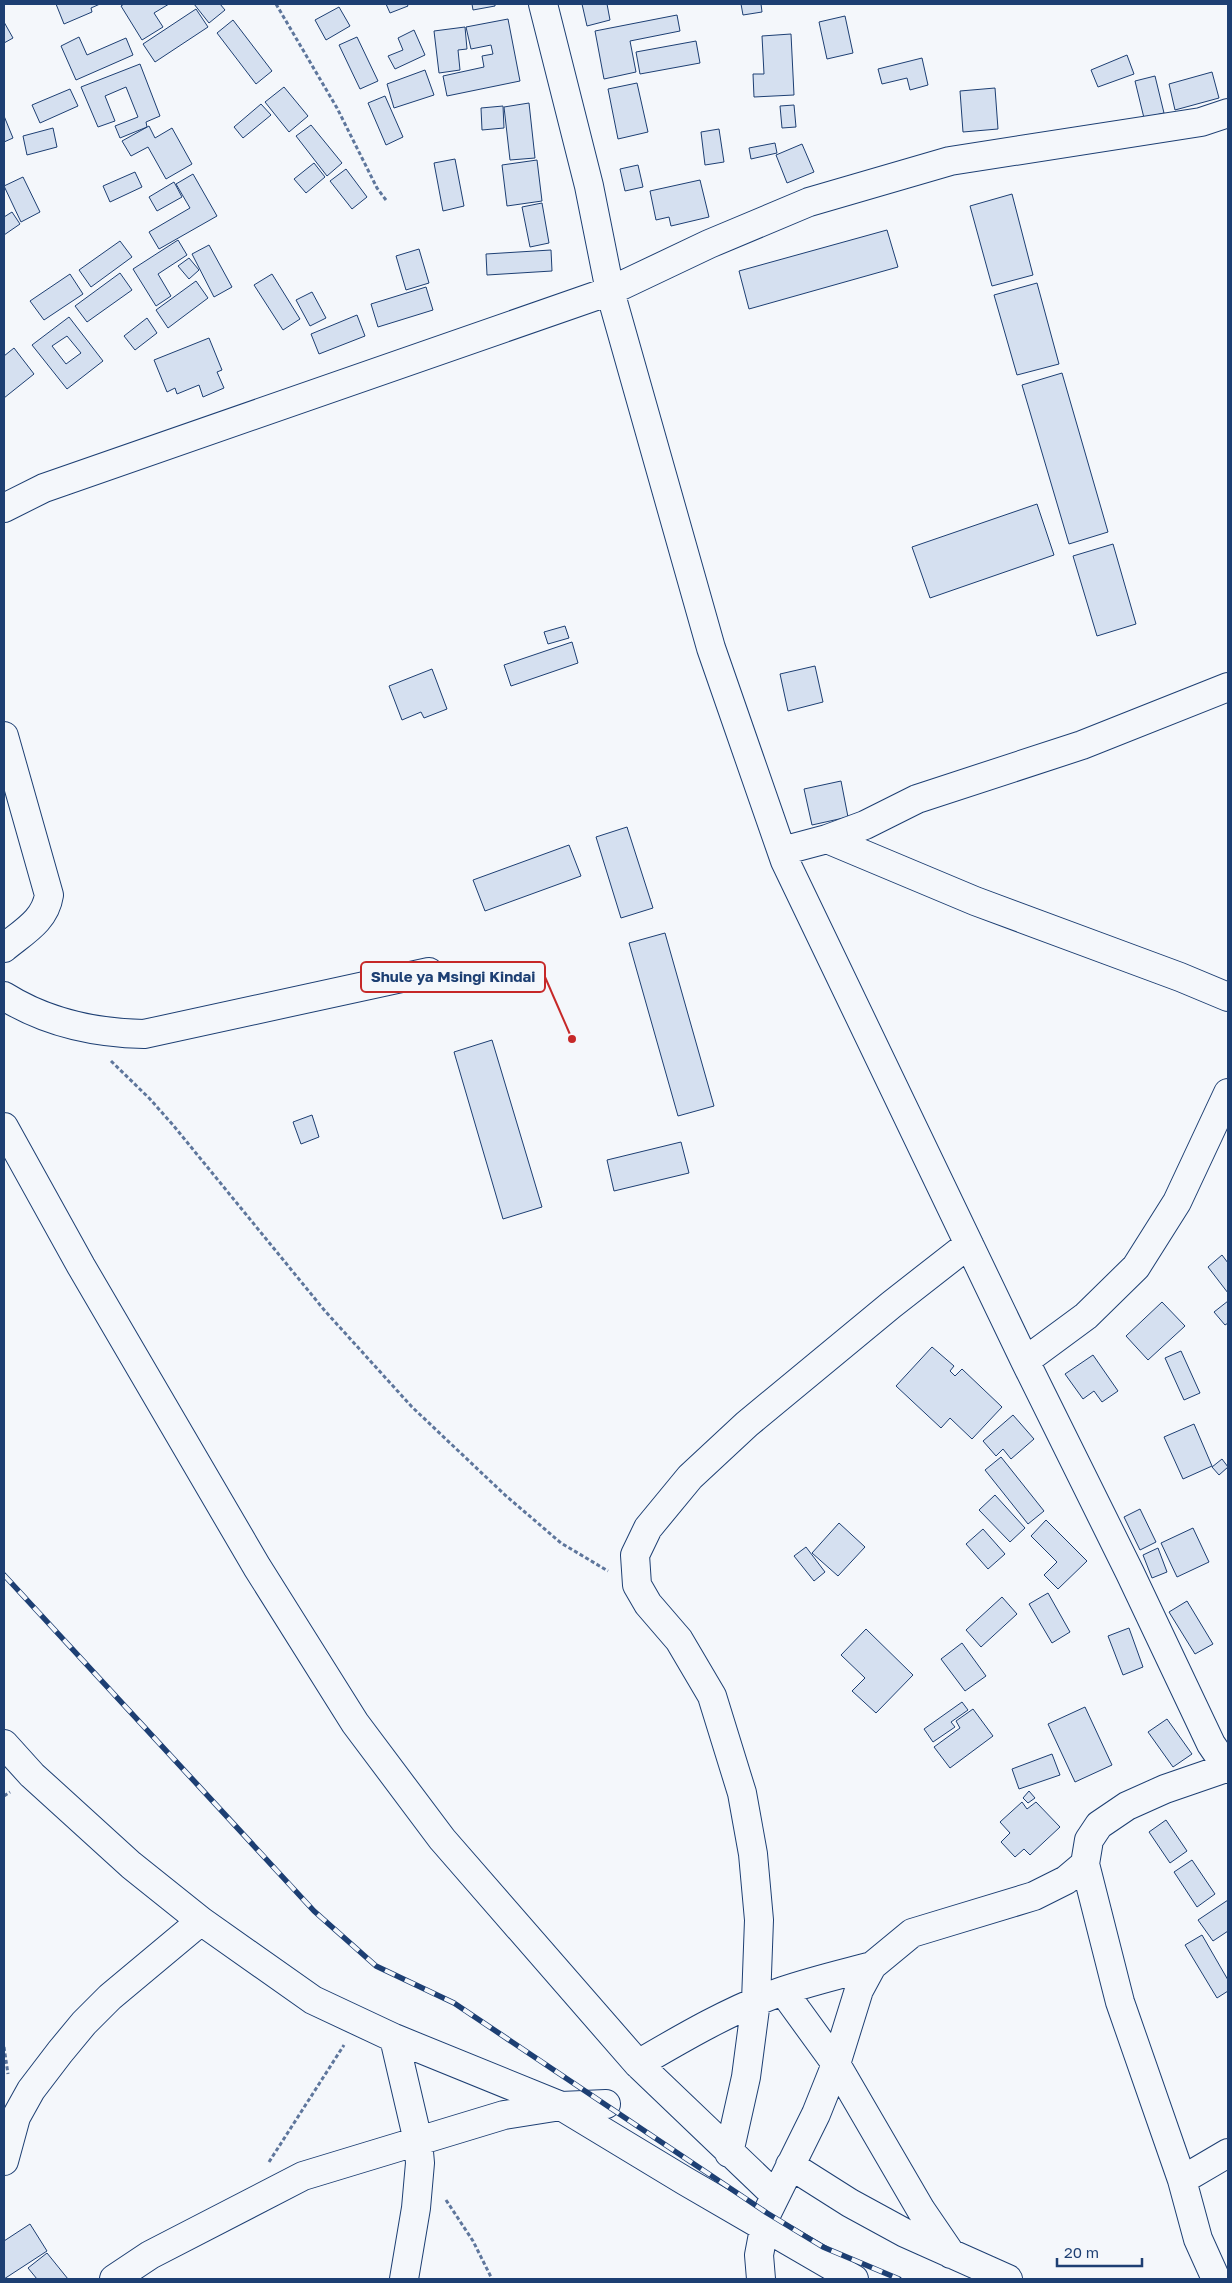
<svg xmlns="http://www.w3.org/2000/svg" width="1232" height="2283" font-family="'Golos Text',sans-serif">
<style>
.building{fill:#d5e0f0;stroke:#1d3f73;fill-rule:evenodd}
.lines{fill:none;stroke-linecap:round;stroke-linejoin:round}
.minor-casing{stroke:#1d3f73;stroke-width:30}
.path{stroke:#5e769c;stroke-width:3;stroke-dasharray:4 2.5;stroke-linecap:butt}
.minor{stroke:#f4f7fb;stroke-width:28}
.rail-casing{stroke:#1d3f73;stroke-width:5.5}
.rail{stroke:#f4f7fb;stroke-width:4;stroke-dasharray:11;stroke-linecap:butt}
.leader{fill:none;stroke:#c62828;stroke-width:2}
.callout-dot{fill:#c62828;stroke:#f4f7fb;stroke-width:2}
.callout{fill:#f4f7fb;stroke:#c62828;stroke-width:2}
.callout-label{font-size:15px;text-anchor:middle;font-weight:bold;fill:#1d3f73}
</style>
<rect width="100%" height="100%" fill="#f4f7fb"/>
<path class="building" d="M 56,4 L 100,4 L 91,8 L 92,12 L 64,24 Z
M 124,4 L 169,4 L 154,13 L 163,27 L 142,40 L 121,6 Z
M 194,4 L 220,4 L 225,10 L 209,23 Z
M 386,4 L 407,4 L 408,6 L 390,13 Z
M 472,4 L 495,4 L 495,6 L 473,10 Z
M 582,4 L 607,4 L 610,20 L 587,26 Z
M 741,4 L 761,4 L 762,12 L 743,15 Z
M 339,7 L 350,26 L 326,40 L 315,20 Z
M 196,9 L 208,27 L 155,62 L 143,44 Z
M 677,15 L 680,31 L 630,41 L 636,72 L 604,79 L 595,31 Z
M 845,16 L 853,53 L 827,59 L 819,22 Z
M 508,19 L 520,81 L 447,96 L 443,76 L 484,67 L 482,56 L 493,54 L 491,45 L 471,49 L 466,27 Z
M 233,20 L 272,71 L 256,84 L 217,33 Z
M 4,22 L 13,38 L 4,43 Z
M 465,27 L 467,49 L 458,50 L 460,70 L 439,73 L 434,31 Z
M 414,30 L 425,55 L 395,69 L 388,56 L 403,50 L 398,38 Z
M 791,34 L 794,95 L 754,97 L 753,74 L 764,74 L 762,36 Z
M 79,37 L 87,55 L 126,38 L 133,55 L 76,80 L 61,46 Z
M 357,37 L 378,81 L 360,89 L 339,45 Z
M 696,41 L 700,63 L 640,74 L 636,52 Z
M 1127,55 L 1134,74 L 1098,87 L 1091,70 Z
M 922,58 L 928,85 L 910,90 L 907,78 L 882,84 L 878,69 Z
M 140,64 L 160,116 L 146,122 L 147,127 L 120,138 L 115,126 L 138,117 L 126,87 L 105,96 L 115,121 L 98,127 L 81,87 Z
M 425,70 L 434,95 L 394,108 L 387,84 Z
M 1212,72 L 1219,98 L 1175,110 L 1169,84 Z
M 1155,76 L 1164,113 L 1144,118 L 1135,81 Z
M 637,83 L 648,132 L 618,139 L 608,89 Z
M 284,87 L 308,116 L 289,132 L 265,102 Z
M 995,88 L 998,129 L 963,132 L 960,91 Z
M 70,89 L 78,106 L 40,123 L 32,105 Z
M 385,96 L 403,137 L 386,145 L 368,103 Z
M 529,103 L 535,158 L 510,160 L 504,107 Z
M 261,104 L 271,115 L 243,138 L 234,127 Z
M 794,105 L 796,127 L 782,128 L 780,106 Z
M 503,106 L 504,128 L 482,130 L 481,108 Z
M 4,116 L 13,138 L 4,142 Z
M 311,125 L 342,163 L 327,176 L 296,136 Z
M 149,126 L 155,138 L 172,128 L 192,164 L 166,179 L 148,147 L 131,156 L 122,141 Z
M 53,128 L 57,147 L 27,155 L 23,136 Z
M 719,129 L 724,162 L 705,165 L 701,132 Z
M 775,143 L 777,153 L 751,159 L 749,148 Z
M 802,144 L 814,172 L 787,183 L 776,155 Z
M 455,159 L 464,206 L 443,211 L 434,163 Z
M 537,160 L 542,201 L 507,206 L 502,165 Z
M 314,163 L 325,177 L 306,193 L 294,179 Z
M 638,165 L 643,187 L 625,191 L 620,169 Z
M 346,169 L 367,197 L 352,209 L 330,181 Z
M 135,172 L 142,187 L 110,202 L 103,186 Z
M 193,174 L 217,216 L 159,249 L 149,232 L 190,208 L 176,184 Z
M 23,177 L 40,212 L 21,222 L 4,186 Z
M 700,180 L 709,217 L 671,226 L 669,217 L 656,220 L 650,191 Z
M 174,182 L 182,197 L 157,211 L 149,197 Z
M 1012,194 L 1033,275 L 992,286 L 970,206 Z
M 542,203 L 549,243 L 530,247 L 522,207 Z
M 12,212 L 20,224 L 4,235 L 4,217 Z
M 887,230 L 898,267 L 749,309 L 739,271 Z
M 178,240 L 187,255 L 158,274 L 171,296 L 156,306 L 133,269 Z
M 120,241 L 132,257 L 91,287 L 79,270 Z
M 209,245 L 232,287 L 214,297 L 192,254 Z
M 419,249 L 429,283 L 406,290 L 396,256 Z
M 551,250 L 552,271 L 487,275 L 486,254 Z
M 189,258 L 199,270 L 189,279 L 178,266 Z
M 120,273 L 132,290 L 87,322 L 75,306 Z
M 70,274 L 83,294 L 44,320 L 30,301 Z
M 272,274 L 300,319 L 283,330 L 254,285 Z
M 196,281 L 208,298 L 168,328 L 156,310 Z
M 1037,283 L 1059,364 L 1017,375 L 994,295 Z
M 426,287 L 433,310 L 378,327 L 371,304 Z
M 312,292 L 326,318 L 310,326 L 296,300 Z
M 357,315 L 365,336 L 319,354 L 311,334 Z
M 69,317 L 103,361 L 67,389 L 32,345 ZM 67,336 L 81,353 L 66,364 L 52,346 Z
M 147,318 L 157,333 L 135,350 L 124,336 Z
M 209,338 L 222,370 L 217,372 L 224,388 L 203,397 L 199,385 L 177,394 L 175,388 L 167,392 L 154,360 Z
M 14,348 L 34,374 L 4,398 L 4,356 Z
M 1062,373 L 1108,532 L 1069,544 L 1022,385 Z
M 1037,504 L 1054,555 L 930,598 L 912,547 Z
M 1113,544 L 1136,624 L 1097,636 L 1073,556 Z
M 565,626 L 569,638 L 548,644 L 544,632 Z
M 572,642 L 578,663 L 511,686 L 504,665 Z
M 815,666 L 823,702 L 788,711 L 780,674 Z
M 432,669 L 447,709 L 424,718 L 421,712 L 402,720 L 389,686 Z
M 841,781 L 848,817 L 812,825 L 804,789 Z
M 627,827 L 653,908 L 621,918 L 596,837 Z
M 569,845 L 581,876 L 485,911 L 473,880 Z
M 665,933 L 714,1106 L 678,1116 L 629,943 Z
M 492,1040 L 542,1207 L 503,1219 L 454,1052 Z
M 312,1115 L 319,1137 L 301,1144 L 293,1122 Z
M 681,1142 L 689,1173 L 614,1191 L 607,1160 Z
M 1222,1255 L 1228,1263 L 1228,1293 L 1208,1267 Z
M 1228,1301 L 1228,1323 L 1225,1325 L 1214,1312 Z
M 1162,1302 L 1185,1326 L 1148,1360 L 1126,1336 Z
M 932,1347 L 954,1366 L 950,1371 L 955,1376 L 962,1369 L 1002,1407 L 972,1439 L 950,1418 L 941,1428 L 896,1386 Z
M 1181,1351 L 1200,1393 L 1184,1400 L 1165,1358 Z
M 1093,1355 L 1118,1391 L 1102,1402 L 1094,1391 L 1083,1399 L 1065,1374 Z
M 1013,1415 L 1034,1439 L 1011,1459 L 1003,1449 L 996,1456 L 983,1441 Z
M 1194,1424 L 1212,1466 L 1183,1479 L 1164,1437 Z
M 1001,1457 L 1044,1511 L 1028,1524 L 985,1470 Z
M 1222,1459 L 1228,1467 L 1219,1475 L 1212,1467 Z
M 995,1495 L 1025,1528 L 1010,1542 L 979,1510 Z
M 1140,1509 L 1156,1542 L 1140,1550 L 1124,1517 Z
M 1046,1520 L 1087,1561 L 1058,1589 L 1044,1575 L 1057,1562 L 1031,1536 Z
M 839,1523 L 865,1547 L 838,1576 L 812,1553 Z
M 1193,1528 L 1209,1562 L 1177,1577 L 1161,1543 Z
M 983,1529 L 1005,1554 L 988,1569 L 966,1544 Z
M 806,1547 L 825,1572 L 814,1581 L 794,1556 Z
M 1158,1548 L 1167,1572 L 1152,1578 L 1143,1555 Z
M 1048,1593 L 1070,1632 L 1052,1643 L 1029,1604 Z
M 1002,1597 L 1017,1614 L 981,1647 L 966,1630 Z
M 1187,1601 L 1213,1644 L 1195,1654 L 1169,1612 Z
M 1129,1628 L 1143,1667 L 1123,1675 L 1108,1636 Z
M 866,1629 L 913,1675 L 876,1713 L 852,1691 L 865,1678 L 841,1655 Z
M 962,1643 L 986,1676 L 965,1691 L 941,1659 Z
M 962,1702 L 968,1710 L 951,1722 L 955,1727 L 933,1742 L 924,1729 Z
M 1085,1707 L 1112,1765 L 1075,1782 L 1048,1724 Z
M 973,1709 L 993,1736 L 950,1768 L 934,1747 L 960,1728 L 956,1721 Z
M 1167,1719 L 1192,1754 L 1173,1767 L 1148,1732 Z
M 1052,1754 L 1060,1775 L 1019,1789 L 1012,1769 Z
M 1029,1791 L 1035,1798 L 1028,1803 L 1023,1798 Z
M 1022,1802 L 1027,1809 L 1036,1802 L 1060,1827 L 1030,1855 L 1024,1849 L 1015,1857 L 1001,1842 L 1010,1833 L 1000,1822 Z
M 1166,1820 L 1187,1851 L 1170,1863 L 1149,1832 Z
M 1192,1860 L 1215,1894 L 1197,1907 L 1174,1872 Z
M 1228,1900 L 1228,1931 L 1213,1941 L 1198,1920 Z
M 1202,1935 L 1228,1980 L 1228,1991 L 1217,1998 L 1185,1945 Z
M 30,2224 L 47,2251 L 4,2279 L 4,2241 Z
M 47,2253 L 68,2279 L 37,2279 L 28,2268 Z"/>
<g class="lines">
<g class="minor-casing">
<path id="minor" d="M 1228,113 L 1201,122 L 950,161 L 809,202 L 709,244 L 610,291 L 711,648 L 785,861 L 1025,1361 L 1130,1573 L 1211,1744 L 1228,1769
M 4,508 L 44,488 L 610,291 L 589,186 L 543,4
M 4,736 L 49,895 C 45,921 23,932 4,948
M 827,839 L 975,901 L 1180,977 L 1228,997
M 782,851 L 827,839 L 865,825 L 917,799 L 1082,745 L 1228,687
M 4,996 C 47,1023 94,1033 144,1034 L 429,972
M 4,1127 L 81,1266 L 257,1567 L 355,1723 L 442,1839 L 638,2064 L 775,2195
M 1025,1361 L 1086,1316 L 1136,1267 L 1177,1202 L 1228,1093
M 4,1744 L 32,1775 L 131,1865 L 201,1921 L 313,2000 L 394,2038 L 561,2106 L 685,2181 L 854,2279
M 1085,1864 L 1120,2002 L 1182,2180 L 1198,2239 L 1216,2279
M 783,1991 L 836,2064 L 921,2210 L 951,2254
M 394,2038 L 418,2141 L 420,2163 L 416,2208 L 404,2279
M 638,2064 C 684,2037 732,2009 783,1991 C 812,1981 842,1974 872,1966
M 729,2153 L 746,2077 L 756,2001 L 759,1920 L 753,1854 L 742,1793 L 712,1696 L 679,1640 L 648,1604 L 637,1585 L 635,1555 L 648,1528 L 690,1477 L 747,1424 L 891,1305 L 969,1244
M 4,2161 L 16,2117 L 31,2090 L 60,2052 L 84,2023 L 110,1997 L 201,1921
M 790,2165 L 850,2203 L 905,2233 L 1008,2279
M 1182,2180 L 1228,2153
M 114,2279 L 150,2255 L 303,2176 L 504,2115 L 561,2106 L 606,2104
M 761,2279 L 759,2255 L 767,2213 L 816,2114 L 836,2064 L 859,1990 L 872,1966 L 912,1933 L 1034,1896 L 1066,1880 L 1085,1864 L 1089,1840 L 1099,1825 L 1127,1806 L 1165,1789 L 1226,1768"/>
</g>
<path class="path" d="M 276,4 L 337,108 L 377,188 L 386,200
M 111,1061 L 150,1099 L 173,1125 L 325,1311 L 412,1407 L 505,1495 L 561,1543 L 608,1571
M 4,1796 L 10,1792
M 4,2047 L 8,2074
M 269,2162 L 344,2045
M 446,2200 L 473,2241 L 492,2279"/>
<use href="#minor" class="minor"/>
<g class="rail-casing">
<path id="rail" d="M 4,1575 L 314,1911 L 376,1966 L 454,2003 L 767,2213 L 823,2247 L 899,2279"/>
</g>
<use href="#rail" class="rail"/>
</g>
<path class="leader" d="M572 1039L545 977"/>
<circle class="callout-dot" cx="572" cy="1039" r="5"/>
<rect class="callout" x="361" y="962" width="184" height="30" rx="5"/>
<g class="callout-label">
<text x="453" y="982">Shule ya Msingi Kindai</text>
</g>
<rect width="1232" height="2283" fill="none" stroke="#1d3f73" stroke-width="10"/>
<path d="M1057 2258v8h85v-8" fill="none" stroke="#1d3f73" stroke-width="2.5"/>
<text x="1064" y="2258" font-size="15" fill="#1d3f73" stroke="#f4f7fb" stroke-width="4" paint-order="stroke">20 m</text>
</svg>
